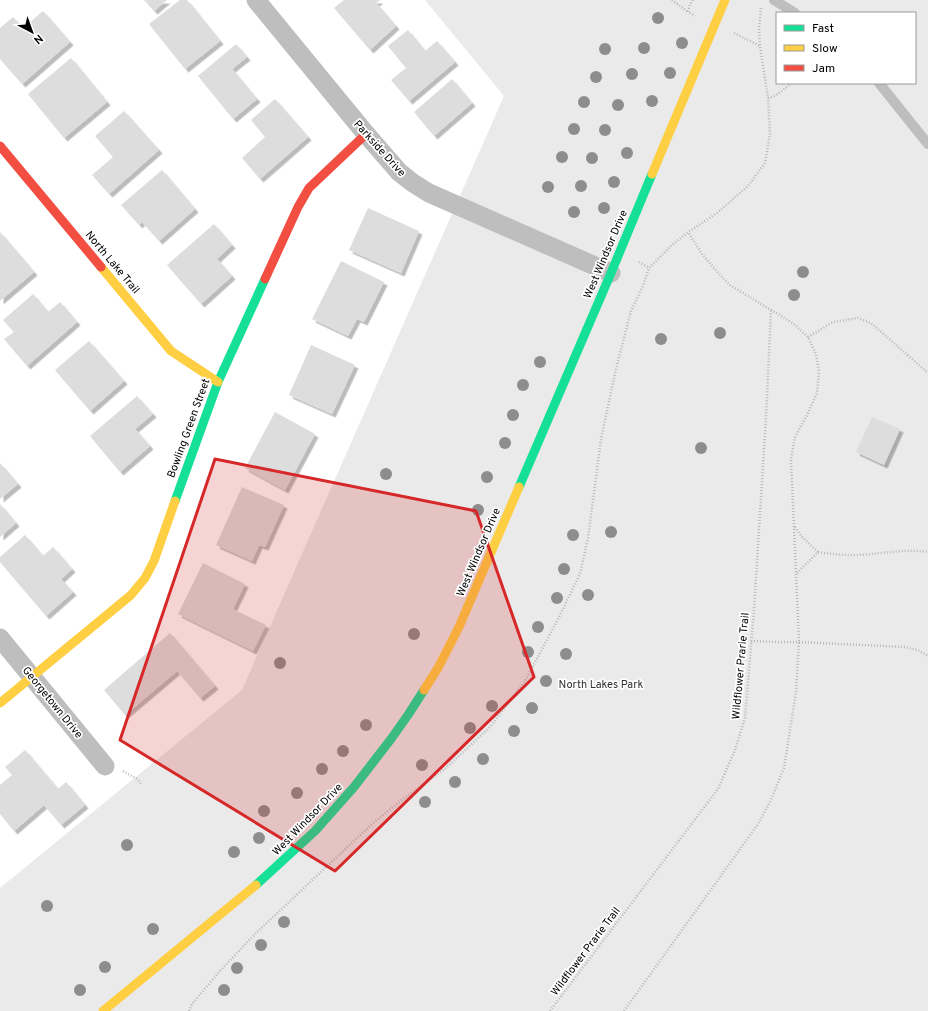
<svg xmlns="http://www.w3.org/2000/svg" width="928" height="1011" font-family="Overpass,sans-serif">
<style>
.green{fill:#eaeaea;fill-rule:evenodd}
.building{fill:#ddd;filter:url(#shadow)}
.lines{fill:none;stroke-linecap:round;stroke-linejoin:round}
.path{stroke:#b8b8b8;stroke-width:2.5;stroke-dasharray:1 2;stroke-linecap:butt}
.lane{stroke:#bebebe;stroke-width:10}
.street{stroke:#bebebe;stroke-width:19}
.fast{stroke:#16e098;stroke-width:9}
.slow{stroke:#ffcf43;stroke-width:9}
.jam{stroke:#f24e42;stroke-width:9}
.tree{fill:#8d8d8d}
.marked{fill:#d62828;fill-opacity:0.2;stroke:#d62828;stroke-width:3;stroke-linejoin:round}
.labels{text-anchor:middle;stroke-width:3.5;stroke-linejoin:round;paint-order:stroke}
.street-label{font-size:11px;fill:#000;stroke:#fff}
.park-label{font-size:11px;fill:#303030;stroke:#fff}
</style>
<defs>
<filter id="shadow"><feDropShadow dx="3.5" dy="3.5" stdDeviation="0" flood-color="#0004"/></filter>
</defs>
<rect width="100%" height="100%" fill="#fff"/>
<path class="green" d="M 425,0 L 928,0 L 928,1011 L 0,1011 L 0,888 L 242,690 L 504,96 ZM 777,13 L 915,13 L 915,83 L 777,83 Z"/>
<path class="building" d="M 144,0 L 167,0 L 154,11 Z
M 180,0 L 187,0 L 220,41 L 185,69 L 149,24 Z
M 344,0 L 380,0 L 376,3 L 396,26 L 370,50 L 334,8 Z
M 43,11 L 70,42 L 22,84 L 0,59 L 0,28 L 13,17 L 23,28 Z
M 408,30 L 425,51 L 437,41 L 455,62 L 409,101 L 391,80 L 406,68 L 388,46 Z
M 236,44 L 247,57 L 232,69 L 257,99 L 233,119 L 198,76 Z
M 71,58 L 107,102 L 64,138 L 28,94 Z
M 452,79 L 472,103 L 434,136 L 414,112 Z
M 275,99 L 308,137 L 260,179 L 242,158 L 265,137 L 251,120 Z
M 124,111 L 159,150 L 109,194 L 92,175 L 113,157 L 95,136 Z
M 162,170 L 195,209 L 159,241 L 142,222 L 139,225 L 121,205 Z
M 368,208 L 419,231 L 401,273 L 349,250 Z
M 214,224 L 232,245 L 217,259 L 232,276 L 201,304 L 167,265 Z
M 0,232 L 34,272 L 0,301 Z
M 341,261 L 384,282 L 364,322 L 357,319 L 348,336 L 312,319 Z
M 33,294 L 48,312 L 60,302 L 77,322 L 27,366 L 4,339 L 14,332 L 3,320 Z
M 89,341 L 124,381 L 90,411 L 55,370 Z
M 311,345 L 355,365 L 332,414 L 289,395 Z
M 137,396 L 153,414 L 135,429 L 150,446 L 120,472 L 90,436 Z
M 275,412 L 315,434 L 285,490 L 245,468 Z
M 872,417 L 900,429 L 884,465 L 856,452 Z
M 0,463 L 18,484 L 0,499 Z
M 242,487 L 284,505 L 265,547 L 259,545 L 252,561 L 216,545 Z
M 0,504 L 16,523 L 0,537 Z
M 25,535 L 43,556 L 53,547 L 72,569 L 61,579 L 73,592 L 46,616 L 0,562 L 0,557 Z
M 203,563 L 245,584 L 233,609 L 266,625 L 253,651 L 178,614 Z
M 170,633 L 215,686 L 200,698 L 177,671 L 125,715 L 104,690 Z
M 25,750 L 58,789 L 66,782 L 85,805 L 61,825 L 44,805 L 14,831 L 0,814 L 0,785 L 12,775 L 5,767 Z"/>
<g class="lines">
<path class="path" d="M 672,0 L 688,12
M 693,0 L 690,4 L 688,12 L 695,16
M 734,33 L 760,46
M 768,98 L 775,96 L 792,83
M 639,262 L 649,268
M 808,337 L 833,322 L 858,318 L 871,323 L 928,373
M 795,527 L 802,537 L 818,552 L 796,574
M 818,552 C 830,554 841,555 853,555 C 878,555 903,548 928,552
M 751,641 L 777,642 L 799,642 L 905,647 L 918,650 L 928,656
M 123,771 L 137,779 L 141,784
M 189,1011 L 192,1004 L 219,972 L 255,934 L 372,824 L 403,799 L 446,768 L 490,727 L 525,681 L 556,623 L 580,574 L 588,538 L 601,439 L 616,369 L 631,311 L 643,286 L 649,268 L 671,246 L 688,232 L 696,227 L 717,213 L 748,186 L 765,163 L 770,134 L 768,98 L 760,46 L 759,30 L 761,8
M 550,1011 L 718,789 L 735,750 L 745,718 L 754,610 L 766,417 L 771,310
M 624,1011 L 758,824 L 770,802 L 784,768 L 796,692 L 799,642 L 791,459 L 795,437 L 807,415 L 817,393 L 819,372 L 816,354 L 808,337 L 795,325 L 780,315 L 771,310 L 730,285 L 719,274 L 702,254 L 688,232"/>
<path class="lane" d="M 774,0 L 795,13
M 879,83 L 928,144"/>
<path class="street" d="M 256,0 L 366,134 L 399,172 L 413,183 L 429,193 L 611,273
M 0,638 L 105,766"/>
<path class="fast" d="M 519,487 L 611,273 L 652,174
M 175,501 L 218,382 L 265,279
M 256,885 L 315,831 L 354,787 L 391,739 L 408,715 L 424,690"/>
<path class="slow" d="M 652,174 L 725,0
M 101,267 L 171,351 L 218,382
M 424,690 L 438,668 L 459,627 L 519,487
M 0,703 L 131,595 L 145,578 L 154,561 L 175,501
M 103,1011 L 256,885"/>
<path class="jam" d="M 0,146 L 101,267
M 265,279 L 298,207 L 309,188 L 366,134"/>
</g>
<g class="tree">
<circle cx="658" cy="18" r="6"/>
<circle cx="682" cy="43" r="6"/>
<circle cx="644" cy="48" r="6"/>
<circle cx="605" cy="49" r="6"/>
<circle cx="670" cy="73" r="6"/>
<circle cx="632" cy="74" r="6"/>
<circle cx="596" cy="77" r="6"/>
<circle cx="652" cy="101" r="6"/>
<circle cx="584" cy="102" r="6"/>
<circle cx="618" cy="105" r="6"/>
<circle cx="574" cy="129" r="6"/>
<circle cx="605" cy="130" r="6"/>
<circle cx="627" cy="153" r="6"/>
<circle cx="562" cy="157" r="6"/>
<circle cx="592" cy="158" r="6"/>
<circle cx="614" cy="182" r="6"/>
<circle cx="581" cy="186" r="6"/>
<circle cx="548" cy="187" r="6"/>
<circle cx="604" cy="208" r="6"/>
<circle cx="574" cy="212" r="6"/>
<circle cx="803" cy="272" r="6"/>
<circle cx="794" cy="295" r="6"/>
<circle cx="720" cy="333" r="6"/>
<circle cx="661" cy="339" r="6"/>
<circle cx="540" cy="362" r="6"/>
<circle cx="523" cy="385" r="6"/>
<circle cx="513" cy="415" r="6"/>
<circle cx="505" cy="443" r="6"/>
<circle cx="701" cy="448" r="6"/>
<circle cx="386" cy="474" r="6"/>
<circle cx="487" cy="477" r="6"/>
<circle cx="478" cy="510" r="6"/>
<circle cx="611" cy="532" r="6"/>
<circle cx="573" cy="535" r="6"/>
<circle cx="564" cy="569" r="6"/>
<circle cx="588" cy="595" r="6"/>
<circle cx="557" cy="598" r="6"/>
<circle cx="538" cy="627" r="6"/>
<circle cx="414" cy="634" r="6"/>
<circle cx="528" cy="652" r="6"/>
<circle cx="566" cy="654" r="6"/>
<circle cx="280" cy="663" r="6"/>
<circle cx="546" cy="681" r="6"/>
<circle cx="492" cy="706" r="6"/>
<circle cx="532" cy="708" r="6"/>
<circle cx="366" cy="725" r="6"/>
<circle cx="470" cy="728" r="6"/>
<circle cx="514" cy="731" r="6"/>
<circle cx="343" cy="751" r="6"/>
<circle cx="483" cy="759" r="6"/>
<circle cx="422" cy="765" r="6"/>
<circle cx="322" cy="769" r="6"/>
<circle cx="455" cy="782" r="6"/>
<circle cx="297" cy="793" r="6"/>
<circle cx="425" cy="802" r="6"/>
<circle cx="264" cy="811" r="6"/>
<circle cx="259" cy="838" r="6"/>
<circle cx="127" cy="845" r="6"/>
<circle cx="234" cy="852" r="6"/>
<circle cx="47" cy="906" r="6"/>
<circle cx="284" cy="922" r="6"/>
<circle cx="153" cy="929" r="6"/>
<circle cx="261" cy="945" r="6"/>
<circle cx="105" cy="967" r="6"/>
<circle cx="237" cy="968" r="6"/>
<circle cx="80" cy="990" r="6"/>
<circle cx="224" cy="990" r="6"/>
</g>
<path class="marked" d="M 215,459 L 476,511 L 534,677 L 335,871 L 120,740 Z"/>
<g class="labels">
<g class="street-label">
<text transform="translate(380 148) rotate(48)" y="4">Parkside Drive</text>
<text transform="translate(605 254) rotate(-67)" y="4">West Windsor Drive</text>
<text transform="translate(113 262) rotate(50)" y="4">North Lake Trail</text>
<text transform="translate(188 428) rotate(-70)" y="4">Bowling Green Street</text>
<text transform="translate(478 552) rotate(-67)" y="4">West Windsor Drive</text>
<text transform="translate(740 666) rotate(-85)" y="4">Wildflower Prarie Trail</text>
<text transform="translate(53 702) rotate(51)" y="4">Georgetown Drive</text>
<text transform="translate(307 819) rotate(-46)" y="4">West Windsor Drive</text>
<text transform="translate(585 951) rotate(-53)" y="4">Wildflower Prarie Trail</text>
</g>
<g class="park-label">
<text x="601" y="688">North Lakes Park</text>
</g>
</g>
<rect x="776" y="12" width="140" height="72" fill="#ffffff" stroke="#999999"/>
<rect x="784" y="25" width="20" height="6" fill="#16e098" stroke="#999999"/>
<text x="812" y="32" font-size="12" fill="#000000">Fast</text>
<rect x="784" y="45" width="20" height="6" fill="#ffcf43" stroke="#999999"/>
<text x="812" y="52" font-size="12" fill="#000000">Slow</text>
<rect x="784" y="65" width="20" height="6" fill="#f24e42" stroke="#999999"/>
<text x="812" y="72" font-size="12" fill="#000000">Jam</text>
<g transform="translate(32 32) rotate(139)" stroke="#ffffff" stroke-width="3" paint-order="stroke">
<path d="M0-3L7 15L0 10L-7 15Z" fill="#000000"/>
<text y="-6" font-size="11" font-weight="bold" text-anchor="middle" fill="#000000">N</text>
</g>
</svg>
